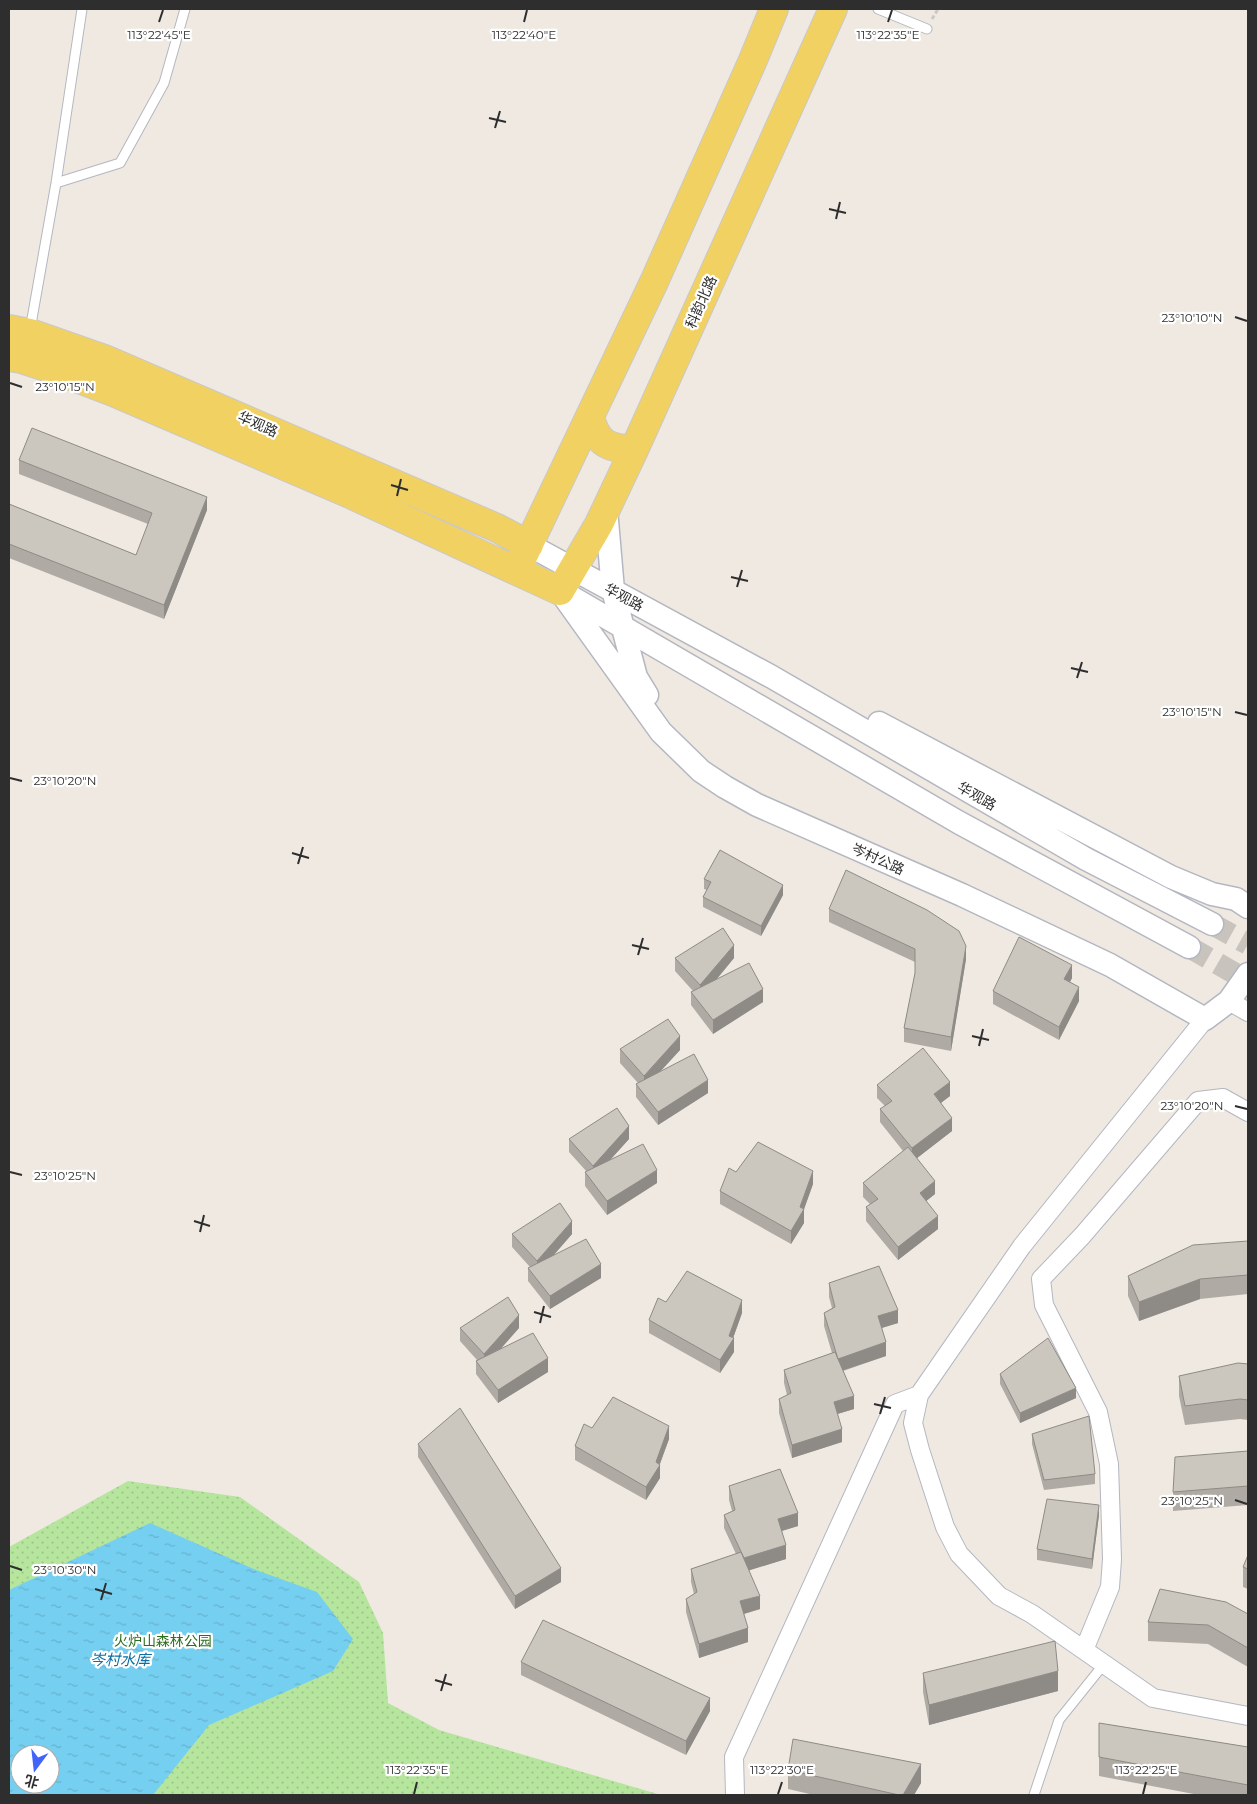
<svg xmlns="http://www.w3.org/2000/svg" width="1257" height="1804" font-family="Montserrat,'Noto Sans SC',sans-serif">
<style>
.park{fill:url(#park-dots);fill-rule:evenodd}
.water{fill:url(#water-ripples);fill-rule:evenodd}
.lines{fill:none;stroke-linecap:round;stroke-linejoin:round}
.tertiary-tunnel{stroke:#c8c4bd;stroke-width:22;stroke-dasharray:22 11;stroke-linecap:butt}
.service-casing{stroke:#b4b7c1;stroke-width:11}
.minor-casing{stroke:#b4b7c1;stroke-width:20}
.tertiary-casing{stroke:#b4b7c1;stroke-width:25}
.primary-casing{stroke:#c9c9c9;stroke-width:30}
.path{stroke:#c9c9c9;stroke-width:3;stroke-dasharray:4 2.5;stroke-linecap:butt}
.service{stroke:#fff;stroke-width:9}
.minor{stroke:#fff;stroke-width:18}
.tertiary{stroke:#fff;stroke-width:22}
.primary{stroke:#f2d163;stroke-width:28}
.wall{fill:#afaba4}
.shaded-wall{fill:#8e8b86}
.building{fill:#cbc7bf;stroke:#8e8b86}
.ticks{fill:none;stroke:#2e2e2e;stroke-width:2}
.labels{text-anchor:middle;stroke-width:4.5;stroke-linejoin:round;paint-order:stroke}
.street-label{font-size:14px;fill:#2e2e2e;stroke:#fff}
.park-label{font-size:14px;fill:#2c6e1b;stroke:#fff}
.water-label{font-size:15px;font-style:italic;fill:#0d6fa3;stroke:#fff}
.ticks-label{font-size:12px;text-anchor:middle;fill:#2e2e2e;stroke:#fff;stroke-width:4.5;stroke-linejoin:round;paint-order:stroke}
</style>
<defs>
<pattern id="park-dots" width="8" height="8" patternUnits="userSpaceOnUse" patternTransform="scale(1.25)"><rect width="8" height="8" fill="#b6e59e"/><path d="M2 2h.1M6 6h.1" fill="none" stroke="#9dc588" stroke-width="1.8" stroke-linecap="round"/></pattern>
<pattern id="water-ripples" width="26" height="14" patternUnits="userSpaceOnUse" patternTransform="scale(1.25)"><rect width="26" height="14" fill="#75cff0"/><path d="M2 4q2-2 4 0t4 0M15 11q2-2 4 0t4 0" fill="none" stroke="#66b2ce"/></pattern>
</defs>
<rect width="100%" height="100%" fill="#efe9e1"/>
<path class="park" d="M 128,1481 L 240,1497 L 359,1582 L 383,1633 L 388,1703 L 439,1730 L 661,1795 L 9,1795 L 9,1547 ZM 20,1754 L 50,1754 L 50,1784 L 20,1784 Z"/>
<path class="water" d="M 150,1523 L 256,1570 L 317,1592 L 353,1639 L 333,1671 L 209,1725 L 153,1795 L 9,1795 L 9,1590 ZM 20,1754 L 50,1754 L 50,1784 L 20,1784 Z"/>
<g class="lines">
<path class="tertiary-tunnel" d="M 1212,924 L 1248,944
M 1189,947 L 1248,981"/>
<g class="service-casing">
<path id="service" d="M 878,9 L 927,29
M 56,183 L 120,163 L 164,83 L 185,9
M 30,330 L 56,183 L 82,9
M 1034,1795 L 1059,1720 L 1104,1664"/>
</g>
<g class="minor-casing">
<path id="minor" d="M 1229,1001 L 1248,1012
M 1205,1019 L 1022,1246 L 919,1395 L 913,1423 L 920,1450 L 945,1527 L 959,1554 L 999,1596 L 1032,1614 L 1153,1698 L 1248,1716
M 1084,1650 L 1110,1587 L 1112,1559 L 1109,1464 L 1098,1412 L 1044,1305 L 1041,1279 L 1082,1236 L 1198,1101 L 1223,1098 L 1248,1112
M 735,1795 L 734,1757 L 895,1404 L 919,1395"/>
</g>
<g class="tertiary-casing">
<path id="tertiary" d="M 606,509 L 613,590 L 636,677 L 647,695
M 529,545 L 772,677 L 1086,859 L 1212,924
M 560,591 L 661,732 L 701,771 L 725,787 L 757,805 L 962,895 L 1110,965 L 1205,1019 L 1229,1001 L 1248,974
M 566,594 L 958,822 L 1189,947
M 879,723 L 1171,877 L 1212,894 L 1236,899 L 1248,907"/>
</g>
<g class="primary-casing">
<path id="primary" d="M 9,329 L 30,333 L 107,360 L 497,528 L 529,545
M 9,357 L 21,359 L 58,371 L 113,392 L 350,494 L 560,591 L 599,524 L 634,450 L 833,9
M 590,417 C 597,444 608,448 634,450
M 517,569 L 654,282 L 753,60 L 774,9"/>
</g>
<path class="path" d="M 932,19 L 938,9"/>
<use href="#service" class="service"/>
<use href="#minor" class="minor"/>
<use href="#tertiary" class="tertiary"/>
<use href="#primary" class="primary"/>
</g>
<path class="wall" d="M 19,460 L 207,510 L 164,619 L 9,558 L 9,504 L 136,555 L 148,524 L 19,474 Z
M 704,879 L 783,895 L 761,936 L 703,907 L 703,897 L 707,890 L 704,889 Z
M 829,909 L 966,959 L 951,1051 L 904,1042 L 904,1028 L 915,973 L 915,962 L 829,922 Z
M 675,958 L 734,958 L 717,979 L 763,1002 L 713,1034 L 691,1005 L 691,992 L 693,991 L 675,971 Z
M 1072,978 L 1070,982 L 1079,1001 L 1059,1040 L 993,1004 L 993,991 Z
M 620,1049 L 680,1050 L 660,1072 L 708,1093 L 658,1125 L 636,1097 L 636,1084 L 638,1083 L 620,1063 Z
M 877,1085 L 950,1096 L 941,1103 L 952,1131 L 917,1158 L 935,1194 L 926,1201 L 938,1229 L 898,1260 L 866,1221 L 866,1207 L 870,1204 L 863,1197 L 863,1183 L 903,1151 L 880,1122 L 880,1109 L 885,1106 L 877,1098 Z
M 569,1139 L 629,1139 L 610,1160 L 657,1183 L 607,1215 L 585,1186 L 585,1172 L 587,1172 L 569,1152 Z
M 736,1172 L 813,1184 L 804,1209 L 804,1223 L 791,1244 L 720,1204 L 720,1191 Z
M 512,1234 L 572,1234 L 554,1255 L 601,1278 L 550,1309 L 528,1281 L 528,1268 L 530,1267 L 512,1247 Z
M 1248,1241 L 1248,1294 L 1200,1299 L 1139,1321 L 1128,1296 L 1128,1276 Z
M 829,1283 L 898,1323 L 882,1328 L 886,1356 L 843,1371 L 854,1409 L 837,1414 L 842,1442 L 792,1458 L 779,1413 L 779,1399 L 787,1395 L 784,1383 L 784,1370 L 832,1353 L 824,1326 L 824,1313 L 832,1308 L 829,1297 Z
M 666,1302 L 742,1313 L 733,1338 L 734,1352 L 720,1373 L 649,1333 L 649,1320 Z
M 460,1328 L 519,1328 L 500,1349 L 548,1372 L 498,1403 L 476,1374 L 476,1361 L 477,1360 L 460,1341 Z
M 1248,1364 L 1248,1420 L 1240,1419 L 1185,1425 L 1179,1396 L 1179,1376 Z
M 1000,1374 L 1076,1398 L 1020,1423 L 1000,1384 Z
M 592,1428 L 669,1439 L 660,1464 L 660,1478 L 646,1500 L 575,1460 L 575,1446 Z
M 1032,1434 L 1095,1474 L 1095,1484 L 1044,1490 L 1032,1444 Z
M 418,1444 L 561,1582 L 515,1609 L 418,1457 Z
M 1248,1451 L 1248,1505 L 1173,1511 L 1173,1492 Z
M 729,1486 L 798,1526 L 782,1531 L 786,1559 L 749,1570 L 760,1609 L 744,1614 L 748,1642 L 699,1658 L 686,1612 L 686,1599 L 694,1594 L 691,1582 L 691,1569 L 736,1554 L 724,1528 L 724,1515 L 732,1511 L 729,1500 Z
M 1099,1515 L 1092,1569 L 1037,1560 L 1037,1549 Z
M 1248,1555 L 1248,1589 L 1243,1587 L 1243,1567 Z
M 1248,1614 L 1248,1667 L 1208,1644 L 1148,1641 L 1148,1622 Z
M 521,1662 L 710,1711 L 686,1755 L 521,1675 Z
M 923,1673 L 1058,1691 L 929,1725 L 923,1692 Z
M 1099,1723 L 1248,1747 L 1248,1795 L 1199,1795 L 1099,1776 Z
M 788,1770 L 921,1783 L 914,1795 L 814,1795 L 788,1789 Z"/>
<path class="shaded-wall" d="M 207,497 L 207,510 L 164,619 L 164,605 Z
M 783,885 L 783,895 L 761,936 L 761,926 Z
M 734,945 L 734,958 L 700,999 L 700,985 Z
M 966,946 L 966,959 L 951,1051 L 951,1037 Z
M 1072,965 L 1072,978 L 1064,993 L 1064,979 Z
M 1079,987 L 1079,1001 L 1059,1040 L 1059,1027 Z
M 763,989 L 763,1002 L 713,1034 L 713,1020 Z
M 680,1036 L 680,1050 L 644,1089 L 644,1076 Z
M 708,1080 L 708,1093 L 658,1125 L 658,1112 Z
M 950,1082 L 950,1096 L 934,1108 L 934,1094 Z
M 952,1118 L 952,1131 L 912,1162 L 912,1148 Z
M 629,1126 L 629,1139 L 593,1179 L 593,1166 Z
M 657,1170 L 657,1183 L 607,1215 L 607,1201 Z
M 813,1171 L 813,1184 L 803,1212 L 804,1209 L 804,1223 L 791,1244 L 791,1231 Z
M 935,1181 L 935,1194 L 920,1206 L 920,1193 Z
M 938,1216 L 938,1229 L 898,1260 L 898,1247 Z
M 572,1221 L 572,1234 L 537,1274 L 537,1261 Z
M 601,1264 L 601,1278 L 550,1309 L 550,1296 Z
M 1200,1279 L 1200,1299 L 1139,1321 L 1139,1302 Z
M 742,1300 L 742,1313 L 732,1341 L 734,1338 L 734,1352 L 720,1373 L 720,1360 Z
M 898,1310 L 898,1323 L 878,1329 L 878,1316 Z
M 519,1315 L 519,1328 L 484,1368 L 484,1354 Z
M 886,1342 L 886,1356 L 838,1372 L 838,1359 Z
M 548,1358 L 548,1372 L 498,1403 L 498,1390 Z
M 1076,1388 L 1076,1398 L 1020,1423 L 1020,1413 Z
M 854,1396 L 854,1409 L 834,1415 L 834,1402 Z
M 669,1426 L 669,1439 L 659,1466 L 660,1465 L 660,1478 L 646,1500 L 646,1487 Z
M 842,1429 L 842,1442 L 792,1458 L 792,1445 Z
M 1099,1505 L 1099,1515 L 1092,1569 L 1092,1559 Z
M 798,1513 L 798,1526 L 778,1532 L 778,1519 Z
M 786,1545 L 786,1559 L 744,1572 L 744,1558 Z
M 561,1568 L 561,1582 L 515,1609 L 515,1596 Z
M 760,1596 L 760,1609 L 740,1615 L 740,1601 Z
M 748,1628 L 748,1642 L 699,1658 L 699,1644 Z
M 1058,1671 L 1058,1691 L 929,1725 L 929,1705 Z
M 710,1698 L 710,1711 L 686,1755 L 686,1741 Z
M 921,1764 L 921,1783 L 914,1795 L 903,1795 Z"/>
<path class="building" d="M 32,428 L 207,497 L 164,605 L 9,544 L 9,504 L 136,555 L 152,513 L 19,460 Z
M 720,850 L 783,885 L 761,926 L 703,897 L 711,882 L 704,879 Z
M 846,870 L 927,910 L 959,931 L 966,946 L 951,1037 L 904,1028 L 915,973 L 915,949 L 829,909 Z
M 723,928 L 734,945 L 700,985 L 675,958 Z
M 1019,937 L 1072,965 L 1064,979 L 1079,987 L 1059,1027 L 993,991 Z
M 749,963 L 763,989 L 713,1020 L 691,992 Z
M 668,1019 L 680,1036 L 644,1076 L 620,1049 Z
M 923,1048 L 950,1082 L 934,1094 L 952,1118 L 912,1148 L 880,1109 L 892,1101 L 877,1085 Z
M 694,1054 L 708,1080 L 658,1112 L 636,1084 Z
M 617,1108 L 629,1126 L 593,1166 L 569,1139 Z
M 758,1142 L 813,1171 L 800,1207 L 804,1209 L 791,1231 L 720,1191 L 729,1168 L 736,1172 Z
M 643,1144 L 657,1170 L 607,1201 L 585,1172 Z
M 908,1147 L 935,1181 L 920,1193 L 938,1216 L 898,1247 L 866,1207 L 878,1199 L 863,1183 Z
M 560,1203 L 572,1221 L 537,1261 L 512,1234 Z
M 586,1239 L 601,1264 L 550,1296 L 528,1268 Z
M 1248,1241 L 1248,1275 L 1200,1279 L 1139,1302 L 1128,1276 L 1193,1245 Z
M 879,1266 L 898,1310 L 878,1316 L 886,1342 L 838,1359 L 824,1313 L 835,1307 L 829,1283 Z
M 687,1271 L 742,1300 L 729,1336 L 734,1338 L 720,1360 L 649,1320 L 658,1298 L 666,1302 Z
M 508,1297 L 519,1315 L 484,1354 L 460,1328 Z
M 533,1333 L 548,1358 L 498,1390 L 476,1361 Z
M 1048,1338 L 1076,1388 L 1020,1413 L 1000,1374 Z
M 835,1352 L 854,1396 L 834,1402 L 842,1429 L 792,1445 L 779,1399 L 791,1393 L 784,1370 Z
M 1238,1363 L 1248,1364 L 1248,1400 L 1240,1399 L 1185,1406 L 1179,1376 Z
M 613,1397 L 669,1426 L 656,1462 L 660,1465 L 646,1487 L 575,1446 L 584,1424 L 592,1428 Z
M 460,1408 L 561,1568 L 515,1596 L 418,1444 Z
M 1089,1416 L 1095,1474 L 1044,1480 L 1032,1434 Z
M 1248,1451 L 1248,1486 L 1173,1492 L 1175,1457 Z
M 780,1469 L 798,1513 L 778,1519 L 786,1545 L 744,1558 L 724,1515 L 735,1510 L 729,1486 Z
M 1047,1499 L 1099,1505 L 1092,1559 L 1037,1549 Z
M 741,1552 L 760,1596 L 740,1601 L 748,1628 L 699,1644 L 686,1599 L 697,1592 L 691,1569 Z
M 1248,1555 L 1248,1569 L 1243,1567 Z
M 1160,1589 L 1226,1602 L 1248,1614 L 1248,1648 L 1208,1625 L 1148,1622 Z
M 543,1620 L 710,1698 L 686,1741 L 521,1662 Z
M 1055,1641 L 1058,1671 L 929,1705 L 923,1673 Z
M 1099,1723 L 1248,1747 L 1248,1785 L 1099,1757 Z
M 793,1739 L 921,1764 L 903,1795 L 899,1795 L 788,1770 Z"/>
<path class="ticks" d="M 159,22 L 163,10M 524,22 L 527,10M 888,22 L 892,10M 489,118 L 506,122M 495,128 L 500,111M 829,209 L 846,213M 836,219 L 840,202M 1235,317 L 1247,321M 10,383 L 22,387M 391,485 L 408,490M 397,496 L 401,479M 731,577 L 748,581M 737,587 L 742,570M 1071,668 L 1088,672M 1077,678 L 1082,662M 1235,712 L 1247,715M 10,778 L 22,781M 292,853 L 309,858M 298,864 L 303,847M 632,945 L 649,949M 638,955 L 643,938M 972,1036 L 989,1040M 979,1046 L 983,1029M 1235,1106 L 1247,1109M 10,1172 L 22,1175M 194,1221 L 210,1226M 200,1232 L 204,1215M 534,1312 L 551,1317M 540,1323 L 544,1306M 874,1404 L 891,1408M 880,1414 L 885,1397M 1235,1500 L 1247,1504M 10,1566 L 22,1570M 95,1589 L 112,1594M 101,1600 L 106,1583M 435,1680 L 452,1685M 441,1691 L 446,1674M 414,1794 L 417,1782M 778,1794 L 782,1782M 1143,1794 L 1146,1782"/>
<g class="labels">
<g class="street-label">
<text transform="translate(701 302) rotate(-66)" y="5">科韵北路</text>
<text transform="translate(258 424) rotate(24)" y="5">华观路</text>
<text transform="translate(624 597) rotate(29)" y="5">华观路</text>
<text transform="translate(977 796) rotate(30)" y="5">华观路</text>
<text transform="translate(878 859) rotate(24)" y="5">岑村公路</text>
</g>
<g class="park-label">
<text x="163" y="1646">火炉山森林公园</text>
</g>
<g class="water-label">
<text x="120" y="1665">岑村水库</text>
</g>
</g>
<g class="ticks-label">
<text x="159" y="39">113°22'45"E</text>
<text x="524" y="39">113°22'40"E</text>
<text x="888" y="39">113°22'35"E</text>
<text x="1192" y="322">23°10'10"N</text>
<text x="65" y="391">23°10'15"N</text>
<text x="1192" y="716">23°10'15"N</text>
<text x="65" y="785">23°10'20"N</text>
<text x="1192" y="1110">23°10'20"N</text>
<text x="65" y="1180">23°10'25"N</text>
<text x="1192" y="1505">23°10'25"N</text>
<text x="65" y="1574">23°10'30"N</text>
<text x="417" y="1774">113°22'35"E</text>
<text x="782" y="1774">113°22'30"E</text>
<text x="1146" y="1774">113°22'25"E</text>
</g>
<rect width="1257" height="1804" fill="none" stroke="#2e2e2e" stroke-width="20"/>
<g transform="translate(35 1769) rotate(195)"><circle r="24" fill="#ffffff" stroke="#ababab"/>
<path d="M0-4L9 19L0 12L-9 19Z" fill="#4264fb"/>
<text y="-8" font-size="14" font-weight="bold" text-anchor="middle" fill="#2e2e2e">北</text>
</g>
</svg>
